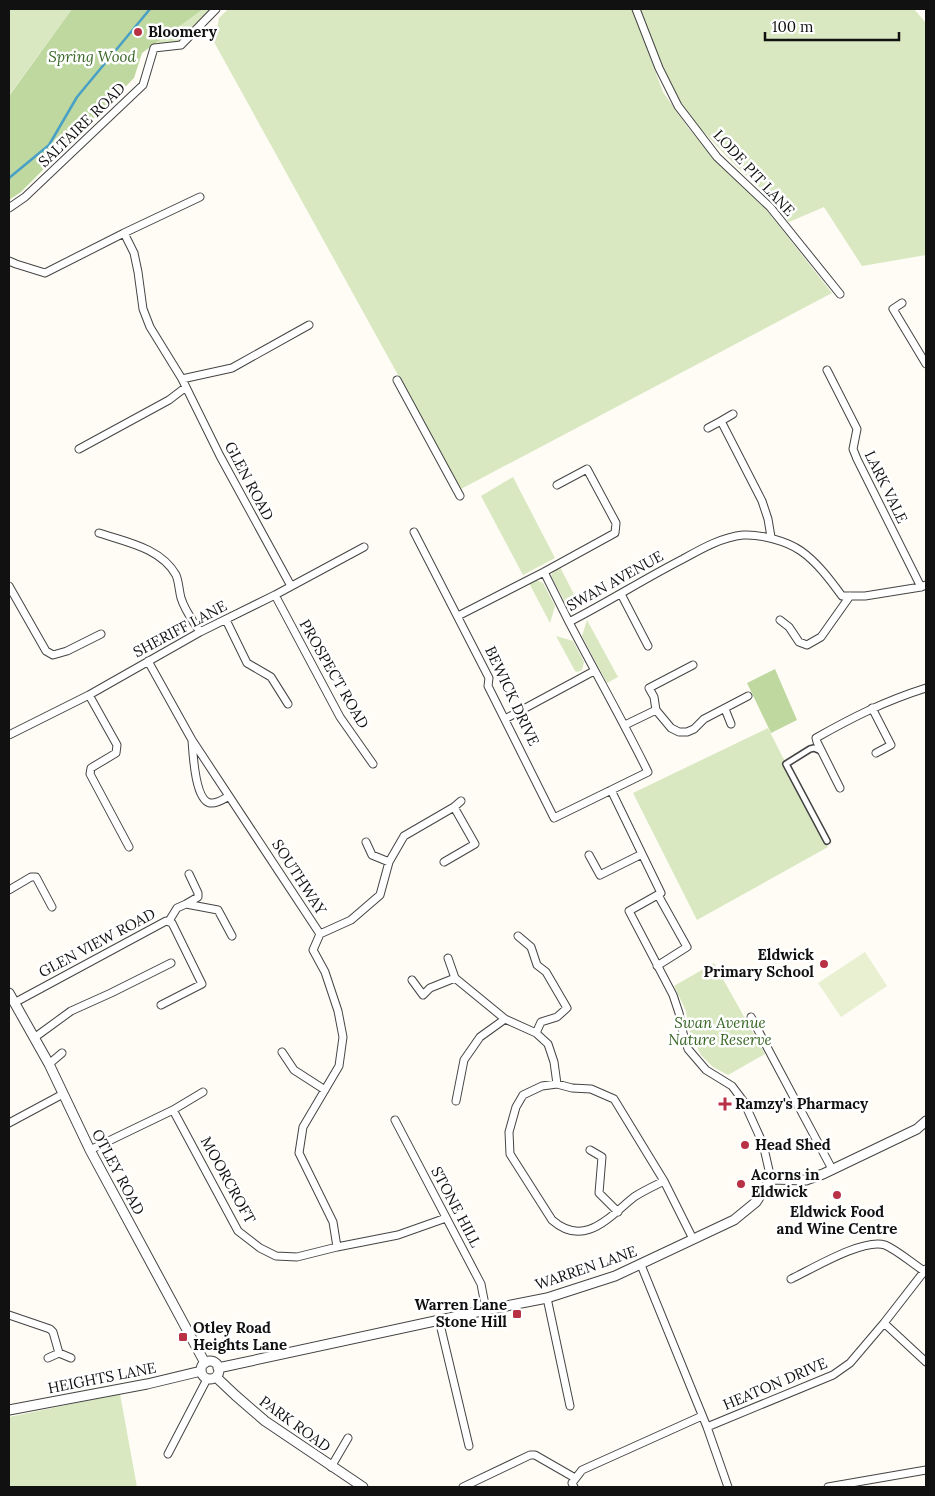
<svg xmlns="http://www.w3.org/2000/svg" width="935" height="1496" font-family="Lora,serif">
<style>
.green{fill:#d9e8c0}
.forest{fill:#bfd8a0}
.pitch{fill:#e8f0d1}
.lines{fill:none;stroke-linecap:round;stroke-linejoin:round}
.stream{stroke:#49a0c5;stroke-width:2.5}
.pedestrian-casing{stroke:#444;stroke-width:8}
.minor-casing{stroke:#444;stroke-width:9}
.tertiary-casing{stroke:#444;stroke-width:11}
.pedestrian{stroke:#fff;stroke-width:5}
.minor{stroke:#fff;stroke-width:7}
.tertiary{stroke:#fff;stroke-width:9}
.poi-dot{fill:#b93145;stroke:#fff;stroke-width:2}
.labels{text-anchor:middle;stroke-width:5;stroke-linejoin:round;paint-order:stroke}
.poi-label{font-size:15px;font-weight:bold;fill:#111;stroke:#fff;text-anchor:start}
.park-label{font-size:15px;font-style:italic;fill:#386624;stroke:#fff}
.street-label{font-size:15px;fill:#111;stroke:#fff}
</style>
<rect width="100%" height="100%" fill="#fefcf5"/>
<path class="green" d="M 9,9 L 72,9 L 10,94 L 9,92 Z
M 170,9 L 213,9 L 183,40 L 171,46 L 161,46 L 156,41 Z
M 228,9 L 632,9 L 663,92 L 689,129 L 718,163 L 765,208 L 832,293 L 461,489 L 214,42 L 219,18 Z
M 640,9 L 914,9 L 926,23 L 926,255 L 862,266 L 824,207 L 789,222 L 769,196 L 737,167 L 696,124 L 679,100 L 666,75 Z
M 513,477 L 555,558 L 523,575 L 481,496 Z
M 560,567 L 581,608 L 565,602 L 551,576 L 554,570 Z
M 537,580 L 543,583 L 555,606 L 550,623 L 529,583 Z
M 587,620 L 618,677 L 607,683 L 582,636 Z
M 556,636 L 573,641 L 584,662 L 582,670 L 577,672 L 575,671 Z
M 768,728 L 828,847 L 697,920 L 633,793 Z
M 714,963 L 765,1054 L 728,1075 L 713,1067 L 701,1055 L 690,1034 L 686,1011 L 674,986 Z
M 120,1394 L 137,1487 L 9,1487 L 9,1417 Z"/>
<path class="forest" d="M 72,9 L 203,9 L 142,53 L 134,78 L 21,192 L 9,200 L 9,96 Z
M 775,669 L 797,720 L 771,733 L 747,683 Z"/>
<path class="pitch" d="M 865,952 L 887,986 L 841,1017 L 818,983 Z"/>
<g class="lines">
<path class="stream" d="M 9,178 L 49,145 L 77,97 L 150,9"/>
<g class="pedestrian-casing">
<path id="pedestrian" d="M 821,751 L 814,748 L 810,749 L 786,764 L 827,841"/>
</g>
<g class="minor-casing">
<path id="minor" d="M 636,9 L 659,68 L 678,106 L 717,157 L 770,207 L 840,294
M 9,208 L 25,197 L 143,85 L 154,48 L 181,45 L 216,9
M 124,233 L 134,253 L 138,272 L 143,309 L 150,327 L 182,379 L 220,456 L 291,586
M 9,261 L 16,264 L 45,273 L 124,233 L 200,197
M 902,303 L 893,309 L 926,364
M 827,370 L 857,429 L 853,449 L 857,459 L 921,587
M 182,379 L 232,368 L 309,325
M 397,380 L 460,496
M 721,421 L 733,414
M 708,428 L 721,421 L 762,501 L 768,519 L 771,537
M 79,449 L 169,400 L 186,387
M 414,532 L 489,678 L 488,686 L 554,818 L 648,772 C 623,721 595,672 569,622 C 608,602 644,579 683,559 C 701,549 722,537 743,535 C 760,534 787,541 801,551 C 817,562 831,581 842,596 L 865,596 L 921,587 L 926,585
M 99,533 C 126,542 161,548 176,575 C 179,582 179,591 181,598 C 185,611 193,621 200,632
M 544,572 L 569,622
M 9,586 L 46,651 L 53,655 L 67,651 L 101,634
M 621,594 L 648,646
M 275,595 L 340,717 L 373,764
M 458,616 L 544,572 L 615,533 L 616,523 L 587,469 L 557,485
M 226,620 L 247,663 L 271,677 L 288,704
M 780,620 L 789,627 L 799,642 L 807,645 L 821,637 L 850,596
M 148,661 L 192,740 L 320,934 L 313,950 L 325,972 L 338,1011 L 343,1037 L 339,1066 L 303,1127 L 299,1153 L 333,1222 L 337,1247
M 89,695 L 117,745 L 116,753 L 91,768 L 90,774 L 129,847
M 872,708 L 891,745 L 876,753
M 725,709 L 731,724
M 656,710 L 654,697 L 649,688 L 693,665
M 505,719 L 594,671
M 625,725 L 656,710 L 671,728 L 679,732 L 687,732 L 694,729 L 704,719 L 748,696
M 9,735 L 89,695 L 200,632 L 275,595 L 364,547
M 192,740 C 193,754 195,800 210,803 C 217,804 224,799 229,796
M 840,788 L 817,742 L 816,738 C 853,717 885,701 926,688
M 611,790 L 661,893 L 629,911 L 673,995 L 679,1013 L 683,1033 L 688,1049 L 706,1070 L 732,1086 L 744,1102 L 763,1144 L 771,1179
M 366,842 L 372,855 L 389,862
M 589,855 L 600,875 L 642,854
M 444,862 L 475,844 L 454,807
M 9,890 L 31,877 L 36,877 L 52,907
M 186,904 L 198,897 L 198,893 L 189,874
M 169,921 L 177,908 L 186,904 L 218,910 L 232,936
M 320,934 L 351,920 L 380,895 L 389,862 L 404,836 L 454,807 L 461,801
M 518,936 L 531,947 L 537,965 L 546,972 L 567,1008 L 557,1017 L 541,1022 L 536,1033
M 448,958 L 455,978
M 657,966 L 687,947 L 658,895
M 412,980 L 423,995 L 430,988 L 455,978 L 505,1019 L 536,1033 L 548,1044 L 554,1062 L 557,1084
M 14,1003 L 166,921 L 172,923 L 202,984 L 161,1005
M 751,1017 L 832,1169
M 34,1038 L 71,1011 L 111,993 L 171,963
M 282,1052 L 294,1070 L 325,1090
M 49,1064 L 62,1053
M 456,1101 L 464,1060 L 480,1037 L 505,1019
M 173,1110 L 203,1092
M 395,1120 L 481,1284 L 486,1310
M 9,1123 L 63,1094
M 90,1150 L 173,1110 L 238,1231 L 260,1248 L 276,1256 L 297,1257 L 337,1247 L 398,1235 L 446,1218
M 590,1150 L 602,1157 L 599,1193 L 618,1212
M 664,1181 C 654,1186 643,1191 634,1197 C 608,1218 584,1248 552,1220 L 510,1154 L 509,1132 L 516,1107 L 523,1095 L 542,1086 L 557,1084 L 572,1088 L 591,1089 L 614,1099 L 664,1181 L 693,1239
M 641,1265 L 707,1427 L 728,1487
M 791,1279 C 812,1269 863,1238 885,1245 C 897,1250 913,1264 924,1271
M 547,1298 L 570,1406
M 9,1315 L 50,1329 L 53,1332 L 59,1353 L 71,1358
M 439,1320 L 469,1446
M 884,1323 L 926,1362
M 48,1358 L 59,1353
M 707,1427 L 833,1375 L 850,1363 L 884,1323 L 926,1269
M 168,1454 L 207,1379
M 331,1467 L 348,1438
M 463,1487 L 530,1455 L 535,1455 L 575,1478
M 574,1487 L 572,1483 L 582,1470 L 702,1416
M 828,1487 L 926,1470"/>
</g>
<g class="tertiary-casing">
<path id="tertiary" d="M 9,993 L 49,1064 L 90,1150 L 205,1363
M201 1370a9 9 0 1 1 18 0a9 9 0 1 1-18 0Z
M 218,1368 L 486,1310 L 547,1298 L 615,1276 L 734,1220 L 756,1202 L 771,1179 L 806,1180 L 823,1174 L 917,1129 L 926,1121
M 216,1377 L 235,1395 L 265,1421 L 363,1487
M 9,1410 L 147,1384 L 201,1371"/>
</g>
<use href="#pedestrian" class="pedestrian"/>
<use href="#minor" class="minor"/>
<use href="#tertiary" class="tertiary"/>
</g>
<g class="poi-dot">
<circle cx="138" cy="32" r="5"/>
<circle cx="824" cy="964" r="5"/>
<path d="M722.5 1096.5h5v5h5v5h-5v5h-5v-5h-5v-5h5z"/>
<circle cx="745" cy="1145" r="5"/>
<circle cx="741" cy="1184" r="5"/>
<circle cx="837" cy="1195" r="5"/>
<rect x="512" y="1309" width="10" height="10" rx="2.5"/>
<rect x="178" y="1332" width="10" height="10" rx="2.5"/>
</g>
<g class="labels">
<g class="poi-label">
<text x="148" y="37">Bloomery</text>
<text x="814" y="960" text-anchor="end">Eldwick<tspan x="814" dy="17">Primary School</tspan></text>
<text x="735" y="1109">Ramzy's Pharmacy</text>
<text x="755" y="1150">Head Shed</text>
<text x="751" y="1180">Acorns in<tspan x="751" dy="17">Eldwick</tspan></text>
<text x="837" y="1217" text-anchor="middle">Eldwick Food<tspan x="837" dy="17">and Wine Centre</tspan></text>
<text x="507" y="1310" text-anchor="end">Warren Lane<tspan x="507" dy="17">Stone Hill</tspan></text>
<text x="193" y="1333">Otley Road<tspan x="193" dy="17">Heights Lane</tspan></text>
</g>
<g class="park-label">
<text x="92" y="62">Spring Wood</text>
<text x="720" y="1028">Swan Avenue<tspan x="720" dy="17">Nature Reserve</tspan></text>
</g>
<g class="street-label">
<text transform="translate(82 125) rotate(-44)" y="5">SALTAIRE ROAD</text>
<text transform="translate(754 173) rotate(47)" y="5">LODE PIT LANE</text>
<text transform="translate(249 481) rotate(62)" y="5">GLEN ROAD</text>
<text transform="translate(886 487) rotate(64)" y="5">LARK VALE</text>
<text transform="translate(615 581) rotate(-29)" y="5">SWAN AVENUE</text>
<text transform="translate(180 629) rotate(-28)" y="5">SHERIFF LANE</text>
<text transform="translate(334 674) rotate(60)" y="5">PROSPECT ROAD</text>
<text transform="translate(512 696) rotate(65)" y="5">BEWICK DRIVE</text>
<text transform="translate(299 877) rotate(57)" y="5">SOUTHWAY</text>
<text transform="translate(97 943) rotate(-28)" y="5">GLEN VIEW ROAD</text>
<text transform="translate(118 1172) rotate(62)" y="5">OTLEY ROAD</text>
<text transform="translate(228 1180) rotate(61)" y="5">MOORCROFT</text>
<text transform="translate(456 1207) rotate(62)" y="5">STONE HILL</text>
<text transform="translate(586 1268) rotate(-19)" y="5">WARREN LANE</text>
<text transform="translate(102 1378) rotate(-11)" y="5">HEIGHTS LANE</text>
<text transform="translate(775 1384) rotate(-23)" y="5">HEATON DRIVE</text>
<text transform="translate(295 1424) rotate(36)" y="5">PARK ROAD</text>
</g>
</g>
<rect width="935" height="1496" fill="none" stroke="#111111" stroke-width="20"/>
<path d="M765 32v8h134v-8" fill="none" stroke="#111111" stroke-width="2.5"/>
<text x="772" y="32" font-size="15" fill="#111111" stroke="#ffffff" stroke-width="4" paint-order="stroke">100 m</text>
</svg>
